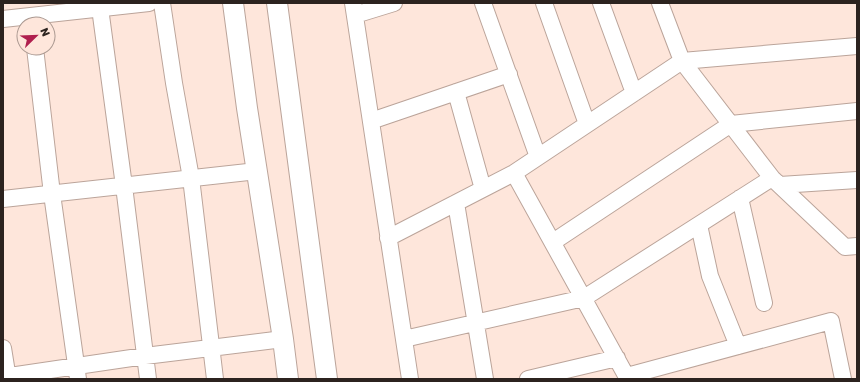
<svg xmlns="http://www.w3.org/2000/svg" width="860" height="382" font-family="Rubik,sans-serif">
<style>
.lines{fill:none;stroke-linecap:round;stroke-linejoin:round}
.minor-casing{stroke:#bba49a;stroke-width:18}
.tertiary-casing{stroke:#bba49a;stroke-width:22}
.minor{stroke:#fff;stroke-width:16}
.tertiary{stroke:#fff;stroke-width:20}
</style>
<rect width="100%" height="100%" fill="#fee6db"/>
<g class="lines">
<g class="minor-casing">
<path id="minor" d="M 162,3 L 174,83 L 191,178 L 215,379
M 353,3 L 410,379
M 483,3 L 538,157
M 544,3 L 587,124
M 601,3 L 634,93
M 660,3 L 682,61 L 772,178 L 845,247 L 857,246
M 100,8 L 124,186 L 148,379
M 355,15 L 394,3
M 3,19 L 149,3
M 35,48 L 52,194 L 78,379
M 456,92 L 483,189
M 371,121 L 509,74
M 514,173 L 628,379
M 780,185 L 857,180
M 740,198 L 764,303
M 3,199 L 257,171
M 456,203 L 485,379
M 699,225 L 710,276 L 738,346
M 388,238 L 514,173 L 682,61 L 857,46
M 553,242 L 731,124 L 857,111
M 404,339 L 584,298 L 772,178
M 3,348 L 8,379
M 627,376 L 831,321 L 843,379
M 3,377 L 145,356 L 283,339
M 528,379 L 617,358"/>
</g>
<g class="tertiary-casing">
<path id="tertiary" d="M 233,3 L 247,108 L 283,339 L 288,379
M 277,3 L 327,379"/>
</g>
<use href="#minor" class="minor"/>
<use href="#tertiary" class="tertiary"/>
</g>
<rect width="860" height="382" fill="none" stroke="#2c231f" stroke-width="8"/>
<g transform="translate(36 36) rotate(67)"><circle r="19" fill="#fee6db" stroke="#aa9890"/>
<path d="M0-3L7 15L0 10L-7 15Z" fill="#b01f4e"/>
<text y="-6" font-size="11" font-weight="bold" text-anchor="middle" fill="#2c231f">N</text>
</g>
</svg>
